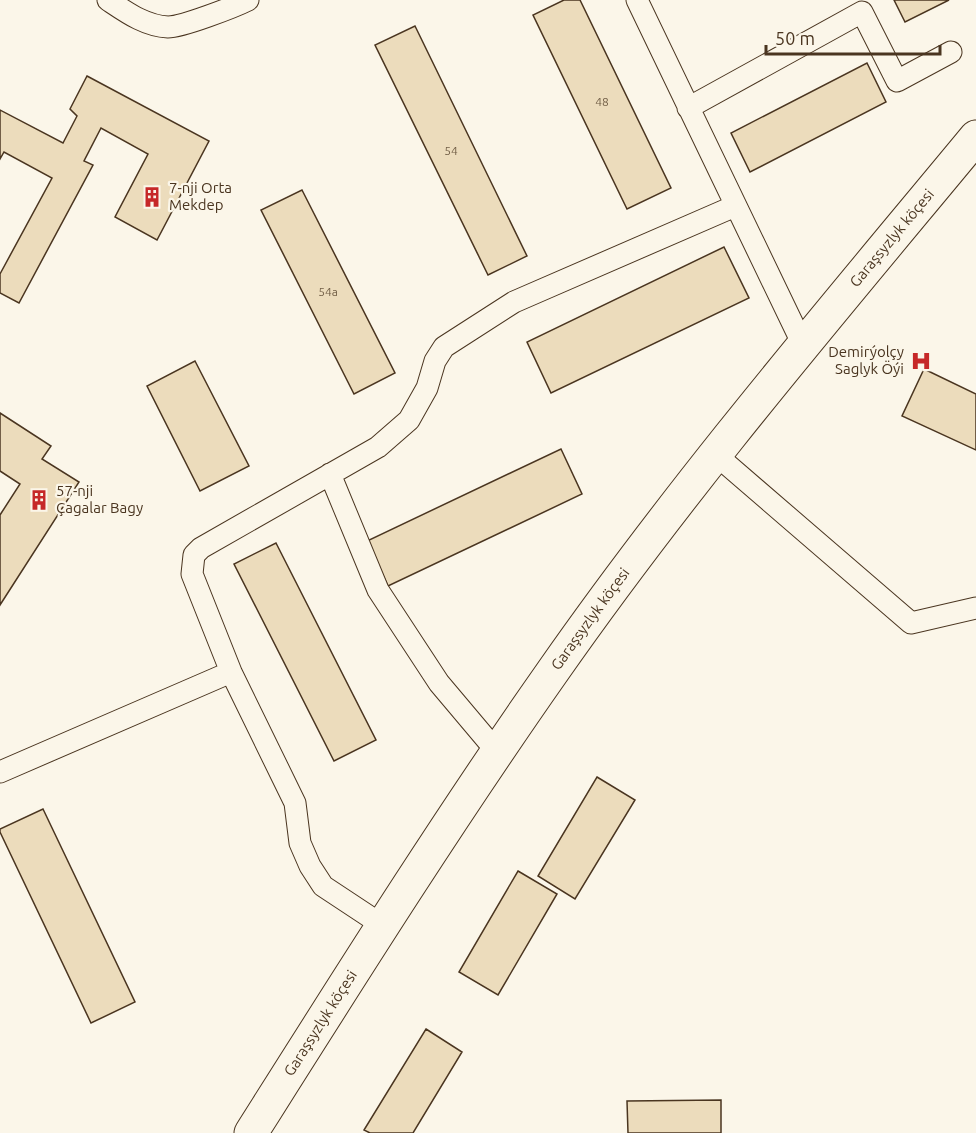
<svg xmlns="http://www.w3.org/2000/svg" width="976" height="1133" font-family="Ubuntu,sans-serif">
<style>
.building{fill:#ecdcbc;stroke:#4a3520;stroke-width:1.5}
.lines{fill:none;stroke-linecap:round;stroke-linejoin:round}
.street-casing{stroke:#4a3520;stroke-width:23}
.primary-casing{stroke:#4a3520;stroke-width:35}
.street{stroke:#fbf6e9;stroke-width:21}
.primary{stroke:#fbf6e9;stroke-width:33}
.labels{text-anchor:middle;stroke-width:4.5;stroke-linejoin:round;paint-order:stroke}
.number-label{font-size:12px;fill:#725f47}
.poi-label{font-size:15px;fill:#4a3520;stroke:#fbf6e9;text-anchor:start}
.street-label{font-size:15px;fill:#4a3520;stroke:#fbf6e9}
</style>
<rect width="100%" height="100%" fill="#fbf6e9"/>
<path class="building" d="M 564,0 L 580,0 L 671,188 L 627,209 L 533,15 Z
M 894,0 L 949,0 L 905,22 Z
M 415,26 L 527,256 L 488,275 L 375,45 Z
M 867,63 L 886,102 L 750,172 L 731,133 Z
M 87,76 L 209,141 L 157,240 L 115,217 L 148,154 L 101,128 L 84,161 L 93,165 L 19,303 L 0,293 L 0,274 L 52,178 L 4,152 L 0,159 L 0,110 L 63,143 L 77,116 L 70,109 Z
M 302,190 L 395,373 L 354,394 L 261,210 Z
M 724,247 L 749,298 L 551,393 L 527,342 Z
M 195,361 L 249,466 L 200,491 L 147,386 Z
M 924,369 L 976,394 L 976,450 L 902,416 Z
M 0,413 L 51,446 L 42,459 L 79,482 L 0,605 L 0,515 L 20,484 L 0,471 Z
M 561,449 L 582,494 L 388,586 L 367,541 Z
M 276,543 L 376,740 L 334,761 L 234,564 Z
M 597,777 L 635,800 L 575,899 L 538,876 Z
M 43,809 L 135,1002 L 91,1023 L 0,832 L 0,829 Z
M 518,871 L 557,894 L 498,995 L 459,972 Z
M 426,1029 L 462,1052 L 413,1133 L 370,1133 L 364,1130 Z
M 721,1100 L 721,1133 L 628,1133 L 627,1101 Z"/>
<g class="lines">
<g class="street-casing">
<path id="street" d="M 108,0 C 126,12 145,26 168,27 C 182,27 234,7 248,0
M 637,0 L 803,345
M 688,108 L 862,12 L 897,81 L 951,52
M 715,454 L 911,623 L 976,608
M 330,474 L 378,590 L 439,683 L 498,753
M 231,672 L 295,803 L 300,843 L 310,866 L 323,886 L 382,925
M 0,772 L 231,672 L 192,574 L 194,555 L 201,548 L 378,447 L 409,420 L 427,388 L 435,361 L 444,347 L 514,302 L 735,206"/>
</g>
<g class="primary-casing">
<g id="primary">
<path id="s1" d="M 251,1133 C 349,978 447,822 553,671 C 683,485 831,312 976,137"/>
</g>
</g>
<use href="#street" class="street"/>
<use href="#primary" class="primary"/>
</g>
<defs>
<g id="building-bare" transform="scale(1.62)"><path d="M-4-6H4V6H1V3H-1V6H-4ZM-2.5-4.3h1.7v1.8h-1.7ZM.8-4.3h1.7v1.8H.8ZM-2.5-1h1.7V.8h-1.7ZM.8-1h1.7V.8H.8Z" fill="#c62828" stroke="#fbf6e9" stroke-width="2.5" paint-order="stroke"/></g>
<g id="hospital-bare" transform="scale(1.62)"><path d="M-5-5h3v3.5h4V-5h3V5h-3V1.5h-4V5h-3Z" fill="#c62828" stroke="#fbf6e9" stroke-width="2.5" paint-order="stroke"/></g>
</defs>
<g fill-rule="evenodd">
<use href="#building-bare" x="152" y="197"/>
<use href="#hospital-bare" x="921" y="361"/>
<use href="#building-bare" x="39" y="500"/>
</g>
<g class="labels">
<g class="number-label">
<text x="602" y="106">48</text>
<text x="451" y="155">54</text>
<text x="328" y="296">54а</text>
</g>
<g class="poi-label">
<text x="169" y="193">7-nji Orta<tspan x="169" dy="17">Mekdep</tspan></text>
<text x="904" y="357" text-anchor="end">Demirýolçy<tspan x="904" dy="17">Saglyk Öýi</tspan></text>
<text x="56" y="496">57-nji<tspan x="56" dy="17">Çagalar Bagy</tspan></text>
</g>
<g class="street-label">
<text dy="5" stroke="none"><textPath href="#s1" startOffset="1102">Garaşsyzlyk köçesi</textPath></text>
<text dy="5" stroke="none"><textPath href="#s1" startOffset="616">Garaşsyzlyk köçesi</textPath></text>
<text dy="5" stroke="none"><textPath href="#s1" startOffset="130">Garaşsyzlyk köçesi</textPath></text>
</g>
</g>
<path d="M766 45v9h174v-9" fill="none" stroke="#4a3520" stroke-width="3"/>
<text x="775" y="45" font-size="18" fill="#4a3520" stroke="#fbf6e9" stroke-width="4.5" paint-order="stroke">50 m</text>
</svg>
